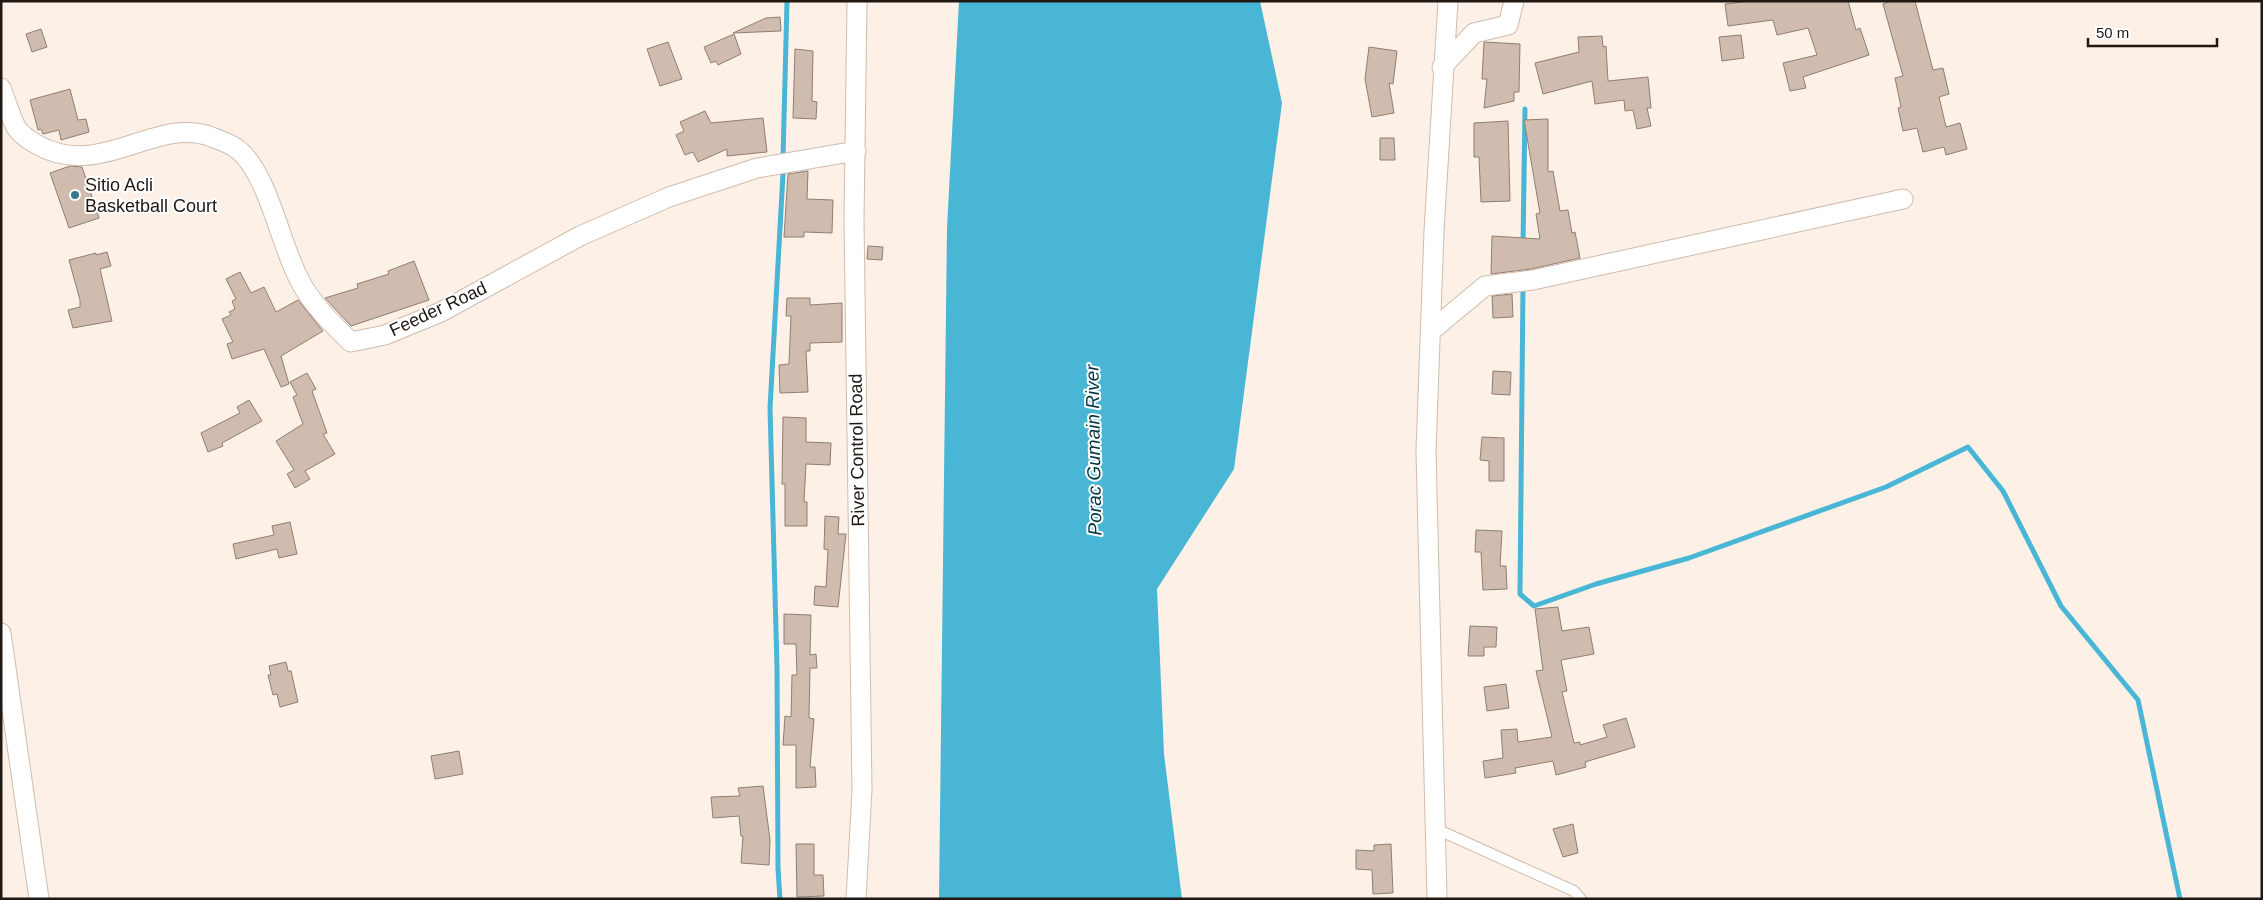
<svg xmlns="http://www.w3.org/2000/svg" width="2263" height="900" font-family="Helvetica,sans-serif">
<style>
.water{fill:#49b6d6}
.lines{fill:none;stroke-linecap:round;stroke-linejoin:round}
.stream{stroke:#49b6d6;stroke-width:5}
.building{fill:#d0bcae;stroke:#907e71}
.lane-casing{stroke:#d0bcae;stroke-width:12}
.street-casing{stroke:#d0bcae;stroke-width:21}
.lane{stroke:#fff;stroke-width:10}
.street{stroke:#fff;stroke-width:19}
.poi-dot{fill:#36778a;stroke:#fff;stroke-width:2}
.labels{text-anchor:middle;stroke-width:4;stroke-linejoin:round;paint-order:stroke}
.poi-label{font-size:18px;fill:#1f1813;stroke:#fff;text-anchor:start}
.street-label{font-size:18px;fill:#1f1813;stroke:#fff}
.water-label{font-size:19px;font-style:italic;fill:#003542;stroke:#fff}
</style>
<rect width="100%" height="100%" fill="#fcf0e7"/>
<path class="water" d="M 959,1 L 1260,1 L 1282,103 L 1234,469 L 1157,589 L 1164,754 L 1182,899 L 939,899 L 947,228 Z"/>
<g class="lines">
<path class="stream" d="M 783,158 L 787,1
M 1523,244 L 1525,109
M 1523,285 L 1520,594 L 1534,606 L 1596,584 L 1689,558 L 1886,487 L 1968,447 L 2003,491 L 2061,606 L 2138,700 L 2180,899
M 780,899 L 778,868 L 777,667 L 770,408 L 783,174"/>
</g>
<path class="building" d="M 1749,1 L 1848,1 L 1856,30 L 1860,28 L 1869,55 L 1803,77 L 1806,88 L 1790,91 L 1783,63 L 1817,55 L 1808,28 L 1777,35 L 1773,20 L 1728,26 L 1725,4 Z
M 1891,1 L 1915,1 L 1933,70 L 1943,68 L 1949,94 L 1939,97 L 1946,127 L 1960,123 L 1967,149 L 1946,155 L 1944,147 L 1923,152 L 1917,128 L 1903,131 L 1898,108 L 1901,107 L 1895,78 L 1903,76 L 1883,4 Z
M 780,17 L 781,31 L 733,33 L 766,18 Z
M 41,29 L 47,47 L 32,52 L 26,34 Z
M 734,34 L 741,54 L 718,65 L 716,61 L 711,63 L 704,47 Z
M 1741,35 L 1744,58 L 1722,61 L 1719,37 Z
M 1602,36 L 1603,47 L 1606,46 L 1608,81 L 1648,77 L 1651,108 L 1647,108 L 1651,126 L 1637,129 L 1633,110 L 1625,111 L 1624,100 L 1595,104 L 1592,81 L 1543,94 L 1535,63 L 1579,52 L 1578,37 Z
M 668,42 L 682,79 L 660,86 L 647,49 Z
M 1484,42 L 1520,44 L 1519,92 L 1514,92 L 1514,101 L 1484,108 L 1487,79 L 1482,79 Z
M 1369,47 L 1397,51 L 1393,84 L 1389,83 L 1394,113 L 1372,117 L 1365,79 Z
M 795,49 L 813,51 L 812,101 L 817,102 L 816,119 L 793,118 Z
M 70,89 L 78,120 L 86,119 L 89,132 L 61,140 L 59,130 L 43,134 L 41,129 L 38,130 L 30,100 Z
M 705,111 L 711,123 L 763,118 L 767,152 L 727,156 L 727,149 L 698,162 L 693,152 L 685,155 L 676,135 L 684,131 L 680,122 Z
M 1548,119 L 1548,172 L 1553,171 L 1560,211 L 1568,210 L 1572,233 L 1575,232 L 1580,258 L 1531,269 L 1491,274 L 1492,236 L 1540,239 L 1536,214 L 1540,213 L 1524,120 Z
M 1508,121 L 1510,201 L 1481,202 L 1479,157 L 1474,157 L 1474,123 Z
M 1380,138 L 1394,138 L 1395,160 L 1380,160 Z
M 70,166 L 82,167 L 99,218 L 69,228 L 50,173 Z
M 808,171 L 807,199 L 833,200 L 832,233 L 804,232 L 804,237 L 784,237 L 788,174 Z
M 868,246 L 883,247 L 882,260 L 867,259 Z
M 107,252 L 111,266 L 100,269 L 112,321 L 73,328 L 68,310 L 80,307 L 80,300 L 69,260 L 96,253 L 96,255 Z
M 414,261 L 429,300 L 351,326 L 325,298 L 358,288 L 357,284 L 389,274 L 388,271 Z
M 240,272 L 251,293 L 264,287 L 276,312 L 298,300 L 323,331 L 281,356 L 289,384 L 281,387 L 264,349 L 232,359 L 227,344 L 233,342 L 222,319 L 231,315 L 229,312 L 235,309 L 232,301 L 236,299 L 226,279 Z
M 1512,294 L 1513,317 L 1493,318 L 1492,296 Z
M 787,298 L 810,298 L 810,305 L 842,303 L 842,342 L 810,343 L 810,351 L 806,351 L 808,392 L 780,393 L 779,365 L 789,364 L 791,316 L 786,316 Z
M 1493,371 L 1511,372 L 1510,395 L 1492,394 Z
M 307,373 L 316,389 L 312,391 L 327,433 L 323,434 L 335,454 L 305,471 L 310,479 L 295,488 L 287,474 L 294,470 L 276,441 L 303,424 L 293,397 L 297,395 L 290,382 Z
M 249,400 L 262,421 L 222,443 L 223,446 L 208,452 L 201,433 L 240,413 L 237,407 Z
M 783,417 L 806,418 L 806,442 L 831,443 L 830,465 L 806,464 L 804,502 L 807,502 L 807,526 L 785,526 L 785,484 L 782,484 Z
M 1482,437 L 1504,438 L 1504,481 L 1489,481 L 1489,461 L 1480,460 Z
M 825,516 L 839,517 L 838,534 L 846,534 L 838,607 L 814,605 L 815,586 L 826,587 L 828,550 L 824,549 Z
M 290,522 L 297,554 L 279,558 L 277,549 L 236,559 L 233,544 L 274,535 L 272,526 Z
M 1476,530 L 1502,531 L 1500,566 L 1506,566 L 1507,589 L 1483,590 L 1481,552 L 1475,552 Z
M 1558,607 L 1562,631 L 1589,627 L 1594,654 L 1561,660 L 1567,691 L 1562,692 L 1574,743 L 1580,742 L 1580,745 L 1607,737 L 1603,725 L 1626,718 L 1635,747 L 1585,762 L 1586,767 L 1556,775 L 1553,761 L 1515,768 L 1516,773 L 1485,778 L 1483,761 L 1503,758 L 1501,730 L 1517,729 L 1518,742 L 1552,737 L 1536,671 L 1543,670 L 1535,609 Z
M 784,614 L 811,615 L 810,655 L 816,654 L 817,668 L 810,668 L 809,718 L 814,719 L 810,767 L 815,767 L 816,787 L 796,788 L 796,745 L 783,745 L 785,716 L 791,717 L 792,675 L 797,675 L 796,644 L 784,644 Z
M 1470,626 L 1497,627 L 1496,647 L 1484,647 L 1484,656 L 1468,656 Z
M 286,662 L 288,671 L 291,671 L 298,702 L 280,707 L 277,694 L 273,695 L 268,675 L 271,675 L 269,666 Z
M 1506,684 L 1509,708 L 1487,711 L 1484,687 Z
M 459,751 L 463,774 L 435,779 L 431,756 Z
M 763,786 L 770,840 L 769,865 L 741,863 L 743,836 L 741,836 L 739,816 L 713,818 L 711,797 L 740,796 L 738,788 Z
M 1573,824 L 1578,853 L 1563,857 L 1553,829 Z
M 796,844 L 814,844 L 814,875 L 823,875 L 824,896 L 797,897 Z
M 1391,844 L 1393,893 L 1373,894 L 1372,870 L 1356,869 L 1356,850 L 1374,851 L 1374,845 Z"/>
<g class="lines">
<g class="lane-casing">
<path id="lane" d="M 1434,828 L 1574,891 L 1581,899"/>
</g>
<g class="street-casing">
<path id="street" d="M 1442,67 L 1474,33 L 1508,25 L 1514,1
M 1,88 C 6,101 10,115 16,127 C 20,134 29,140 36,144 C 99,181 154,117 209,136 C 217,139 229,143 236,148 C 268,171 280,245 300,281 C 312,304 332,324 351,342 L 385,335 L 441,312 L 580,236 L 669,197 L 757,168 L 856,151
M 1431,331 L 1485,286 L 1533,280 L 1903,199
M 1,633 L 39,899
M 856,899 L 862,790 L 854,220 L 857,1
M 1437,899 L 1426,451 L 1434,231 L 1448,1"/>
</g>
<use href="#lane" class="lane"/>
<use href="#street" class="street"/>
</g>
<circle class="poi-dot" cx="75" cy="195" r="5"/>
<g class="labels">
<g class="poi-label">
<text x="85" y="191">Sitio Acli<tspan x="85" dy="21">Basketball Court</tspan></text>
</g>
<g class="street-label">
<text transform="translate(438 309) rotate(-25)" y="6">Feeder Road</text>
<text transform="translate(857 450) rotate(-91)" y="6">River Control Road</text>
</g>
<g class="water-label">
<text transform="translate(1093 450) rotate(-91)" y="7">Porac Gumain River</text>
</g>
</g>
<rect width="2263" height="900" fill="none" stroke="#1f1813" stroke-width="5"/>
<path d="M2088 38v8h129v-8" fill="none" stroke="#1f1813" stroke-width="2.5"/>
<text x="2096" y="38" font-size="15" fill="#1f1813" stroke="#ffffff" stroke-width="4" paint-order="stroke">50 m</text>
</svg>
